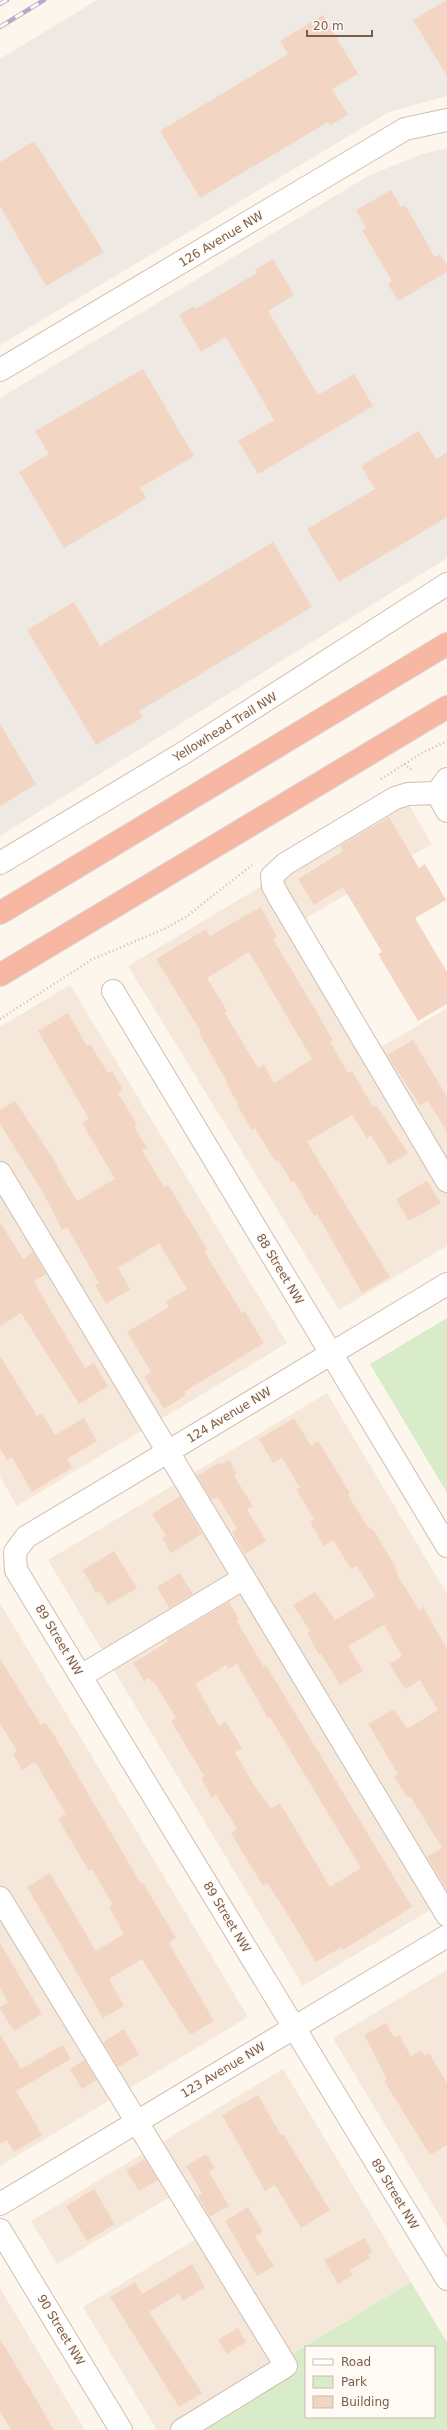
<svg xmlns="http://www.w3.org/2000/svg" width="447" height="2430" font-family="'DejaVu Sans',sans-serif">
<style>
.residential{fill:#f5e8da}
.industrial{fill:#efe9e4}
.green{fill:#d8ecc9;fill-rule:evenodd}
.building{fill:#f3d5c3;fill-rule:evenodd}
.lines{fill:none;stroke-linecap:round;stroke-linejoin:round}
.minor-casing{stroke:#d1beb0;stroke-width:24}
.highway-casing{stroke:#dad1cd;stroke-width:24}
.path{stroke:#d9b8a5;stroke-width:2.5;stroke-dasharray:1 3;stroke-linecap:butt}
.minor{stroke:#fff;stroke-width:22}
.highway{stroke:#f7b7a3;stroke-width:22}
.rail-casing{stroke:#b9a8c9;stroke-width:4.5}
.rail{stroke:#fffaf3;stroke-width:3;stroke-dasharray:9;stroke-linecap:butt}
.labels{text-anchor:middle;stroke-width:3;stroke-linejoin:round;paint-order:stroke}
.street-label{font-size:12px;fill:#7a5c4d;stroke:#fffaf3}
</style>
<rect width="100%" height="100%" fill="#fdf6ec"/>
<path class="residential" d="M 406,800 L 432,844 L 303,920 L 380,1048 L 447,1008 L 447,1246 L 339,1310 L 128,966 Z
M 70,985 L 287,1343 L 17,1506 L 0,1477 L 0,1027 Z
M 327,1393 L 447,1594 L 447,1900 L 303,1986 L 48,1560 Z
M 0,1603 L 248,2017 L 0,2166 Z
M 447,1970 L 447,2228 L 333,2038 Z
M 283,2069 L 411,2282 L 291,2354 L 300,2369 L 199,2430 L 157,2430 L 83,2307 L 196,2239 L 170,2197 L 57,2264 L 31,2221 Z
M 0,2288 L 85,2430 L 0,2430 Z"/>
<path class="industrial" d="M 97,0 L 447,0 L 447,96 L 389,112 L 0,345 L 0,59 Z
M 447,148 L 447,558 L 0,836 L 0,398 L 368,176 L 422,154 Z"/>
<path class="green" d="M 447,1318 L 447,1493 L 370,1364 Z
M 411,2282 L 447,2342 L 447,2430 L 199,2430 L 299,2370 L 290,2355 ZM 306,2347 L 434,2347 L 434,2417 L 306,2417 Z"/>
<path class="building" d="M 447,0 L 447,76 L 413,20 Z
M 323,15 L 358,74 L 332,89 L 348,115 L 330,125 L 328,122 L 200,198 L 160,131 L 288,54 L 280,41 Z
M 34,141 L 104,252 L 46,286 L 0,206 L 0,162 Z
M 391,190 L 401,207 L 405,205 L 435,257 L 440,254 L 447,265 L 447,272 L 398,301 L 388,284 L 392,281 L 362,230 L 366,228 L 356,210 Z
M 273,259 L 294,295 L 268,311 L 318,395 L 354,374 L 373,406 L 258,474 L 238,441 L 274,420 L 226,337 L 201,352 L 179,315 L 194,306 L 196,309 L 257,273 L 255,270 Z
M 143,369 L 194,456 L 140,488 L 147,498 L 64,548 L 19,472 L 49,454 L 35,431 Z
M 419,431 L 436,459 L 447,453 L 447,517 L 339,582 L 307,529 L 375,489 L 361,466 Z
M 273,542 L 312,607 L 139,711 L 143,717 L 96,745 L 27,630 L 74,602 L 100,646 Z
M 0,724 L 36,784 L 0,806 Z
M 389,817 L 419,868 L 425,864 L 446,900 L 415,918 L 447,972 L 447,1004 L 418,1021 L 378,954 L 382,952 L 343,887 L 314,905 L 298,879 L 343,851 L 340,846 Z
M 261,907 L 277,937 L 273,939 L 315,1009 L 333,1041 L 330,1042 L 348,1073 L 352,1071 L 373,1107 L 376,1105 L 408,1153 L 389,1165 L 371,1135 L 367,1138 L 352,1115 L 307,1142 L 390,1277 L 362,1293 L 317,1214 L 314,1216 L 294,1181 L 292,1182 L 278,1160 L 275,1161 L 255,1128 L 252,1130 L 237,1105 L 238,1104 L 226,1083 L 227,1082 L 199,1033 L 201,1032 L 156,959 L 206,929 L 210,936 ZM 249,952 L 312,1059 L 274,1083 L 264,1065 L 258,1068 L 224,1012 L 227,1011 L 207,978 Z
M 68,1013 L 87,1046 L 90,1044 L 108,1073 L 112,1071 L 123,1090 L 118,1093 L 137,1124 L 134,1126 L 147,1148 L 142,1150 L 164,1187 L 168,1185 L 207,1249 L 204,1251 L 228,1290 L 242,1313 L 245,1312 L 264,1343 L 184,1392 L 186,1395 L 164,1409 L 144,1377 L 151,1372 L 127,1332 L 169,1307 L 166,1301 L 187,1289 L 159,1243 L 118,1268 L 130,1289 L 106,1304 L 95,1285 L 99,1283 L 67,1227 L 62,1230 L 41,1189 L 0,1124 L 0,1110 L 15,1101 L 58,1166 L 57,1167 L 77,1201 L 115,1179 L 82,1123 L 89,1119 L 38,1031 Z
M 413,1040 L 447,1097 L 447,1132 L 428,1101 L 420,1105 L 387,1055 Z
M 427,1181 L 441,1203 L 409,1221 L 396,1199 Z
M 0,1222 L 23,1259 L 33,1252 L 46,1274 L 34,1281 L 48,1306 L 85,1368 L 94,1363 L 108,1386 L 79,1404 L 21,1313 L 0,1326 Z
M 0,1356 L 37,1416 L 42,1413 L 55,1435 L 84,1418 L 97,1441 L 67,1459 L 72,1468 L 32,1492 L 12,1457 L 7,1460 L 0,1448 Z
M 294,1418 L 311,1446 L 318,1441 L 350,1493 L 348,1495 L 367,1526 L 374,1531 L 395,1566 L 398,1576 L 419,1610 L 423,1607 L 447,1649 L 447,1890 L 427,1857 L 442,1848 L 410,1796 L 408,1798 L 394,1777 L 398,1774 L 368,1724 L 394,1709 L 407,1729 L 438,1710 L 420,1680 L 405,1689 L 389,1664 L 402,1656 L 384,1625 L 348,1646 L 363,1671 L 340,1685 L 321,1654 L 319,1655 L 307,1633 L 310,1631 L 293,1605 L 315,1592 L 335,1620 L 375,1596 L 357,1566 L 351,1569 L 333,1540 L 324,1546 L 310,1522 L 314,1519 L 296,1489 L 300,1488 L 282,1458 L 273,1463 L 259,1439 Z
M 229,1460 L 237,1474 L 234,1476 L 253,1506 L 247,1509 L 266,1541 L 245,1554 L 232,1532 L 237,1529 L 218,1497 L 212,1500 L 197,1476 L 219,1463 L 220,1465 Z
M 180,1496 L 202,1534 L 171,1553 L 162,1538 L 166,1536 L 152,1514 Z
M 114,1551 L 137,1588 L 108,1605 L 99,1591 L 96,1593 L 83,1570 Z
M 180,1573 L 193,1594 L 169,1608 L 157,1587 Z
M 229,1602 L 239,1619 L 236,1620 L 264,1667 L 266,1665 L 412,1907 L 343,1950 L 342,1947 L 316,1962 L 285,1910 L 267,1883 L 263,1886 L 231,1833 L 237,1829 L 216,1795 L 212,1798 L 201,1778 L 204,1776 L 171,1721 L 176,1718 L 154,1682 L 152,1683 L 149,1678 L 144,1681 L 133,1663 L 169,1641 L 167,1639 ZM 237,1664 L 268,1718 L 270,1717 L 361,1868 L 330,1887 L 280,1803 L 271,1809 L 252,1782 L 235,1752 L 242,1748 L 226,1722 L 219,1726 L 195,1684 L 226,1665 L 228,1669 Z
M 0,1659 L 41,1725 L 45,1722 L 51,1730 L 141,1884 L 143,1883 L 176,1938 L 169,1943 L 214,2021 L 190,2035 L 142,1959 L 109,1979 L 124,2006 L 103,2018 L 27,1887 L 50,1873 L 96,1951 L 124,1934 L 109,1907 L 113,1905 L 92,1869 L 89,1871 L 58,1819 L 66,1814 L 35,1762 L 22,1770 L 13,1754 L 17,1751 L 0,1723 Z
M 0,1943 L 42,2014 L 14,2031 L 0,2009 L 0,2007 L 8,2002 L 0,1988 Z
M 386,2023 L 394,2038 L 399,2035 L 411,2056 L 421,2050 L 425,2056 L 429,2053 L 447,2083 L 447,2145 L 430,2155 L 384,2081 L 387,2079 L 364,2035 Z
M 124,2029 L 139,2055 L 118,2067 L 103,2042 Z
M 0,2034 L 21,2069 L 63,2045 L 71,2059 L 16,2091 L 42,2135 L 14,2152 L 7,2140 L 0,2143 Z
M 84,2060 L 97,2080 L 82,2089 L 70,2069 Z
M 258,2095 L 281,2135 L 283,2134 L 330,2210 L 301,2228 L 275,2185 L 265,2191 L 222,2115 Z
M 206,2154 L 215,2168 L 209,2172 L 229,2206 L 210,2217 L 198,2196 L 202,2193 L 186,2166 Z
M 145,2159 L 158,2180 L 139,2191 L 126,2170 Z
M 94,2189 L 115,2224 L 87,2241 L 66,2206 Z
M 248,2207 L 263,2232 L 255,2236 L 274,2266 L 257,2276 L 225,2221 Z
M 365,2238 L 372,2252 L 368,2255 L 370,2258 L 350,2270 L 353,2275 L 338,2284 L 324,2260 Z
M 192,2264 L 205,2287 L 183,2301 L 179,2294 L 149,2312 L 202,2393 L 179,2407 L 110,2297 L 135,2282 L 142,2294 Z
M 238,2328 L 246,2342 L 227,2354 L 218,2340 Z
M 0,2339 L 30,2389 L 54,2430 L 11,2430 L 0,2411 Z"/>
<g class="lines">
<g class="minor-casing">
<path id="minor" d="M 0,370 L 405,129 L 447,120
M 447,779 L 437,793 L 408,794 L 395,798 L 285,864 L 272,876 L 273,886 L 279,897 L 447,1181
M 437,793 L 447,811
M 0,863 L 185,752 L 447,584
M 113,991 L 447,1546
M 0,1173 L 447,1915
M 447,1284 L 26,1537 L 15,1552 L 16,1570 L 447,2279
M 81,1676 L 244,1578
M 0,1898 L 286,2366 L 182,2430
M 0,2204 L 447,1936
M 0,2230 L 121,2430"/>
</g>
<g class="highway-casing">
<path id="highway" d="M 0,913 L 447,644
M 0,975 L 447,707"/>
</g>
<path class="path" d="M 404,764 L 413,771
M 381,779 L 422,753 L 447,741
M 0,1019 L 91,960 L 164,929 L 186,917 L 252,865"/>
<use href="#minor" class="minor"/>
<use href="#highway" class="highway"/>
<g class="rail-casing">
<path id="rail" d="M 0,4 L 7,0
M 0,27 L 44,0"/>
</g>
<use href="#rail" class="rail"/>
</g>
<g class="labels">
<g class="street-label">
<text transform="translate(221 239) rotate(-31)" y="4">126 Avenue NW</text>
<text transform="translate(225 727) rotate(-32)" y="4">Yellowhead Trail NW</text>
<text transform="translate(280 1269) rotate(59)" y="4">88 Street NW</text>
<text transform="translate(229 1415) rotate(-31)" y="4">124 Avenue NW</text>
<text transform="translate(59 1640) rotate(59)" y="4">89 Street NW</text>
<text transform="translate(227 1917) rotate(59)" y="4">89 Street NW</text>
<text transform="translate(223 2070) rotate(-31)" y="4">123 Avenue NW</text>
<text transform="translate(395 2194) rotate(59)" y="4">89 Street NW</text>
<text transform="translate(61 2330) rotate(59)" y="4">90 Street NW</text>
</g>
</g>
<rect x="305" y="2346" width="130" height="72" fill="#fffaf3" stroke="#cabbb1"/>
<rect x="313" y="2359" width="20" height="6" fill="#ffffff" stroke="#cabbb1"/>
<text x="341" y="2366" font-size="12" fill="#7a5c4d">Road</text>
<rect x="313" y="2376" width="20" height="12" fill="#d8ecc9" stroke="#cabbb1"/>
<text x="341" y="2386" font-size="12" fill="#7a5c4d">Park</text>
<rect x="313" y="2396" width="20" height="12" fill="#f3d5c3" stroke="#cabbb1"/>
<text x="341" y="2406" font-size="12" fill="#7a5c4d">Building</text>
<path d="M307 30v6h65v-6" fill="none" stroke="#7a5c4d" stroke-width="2"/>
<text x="313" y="30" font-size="12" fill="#7a5c4d" stroke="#fffaf3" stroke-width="3" paint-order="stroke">20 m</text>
</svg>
